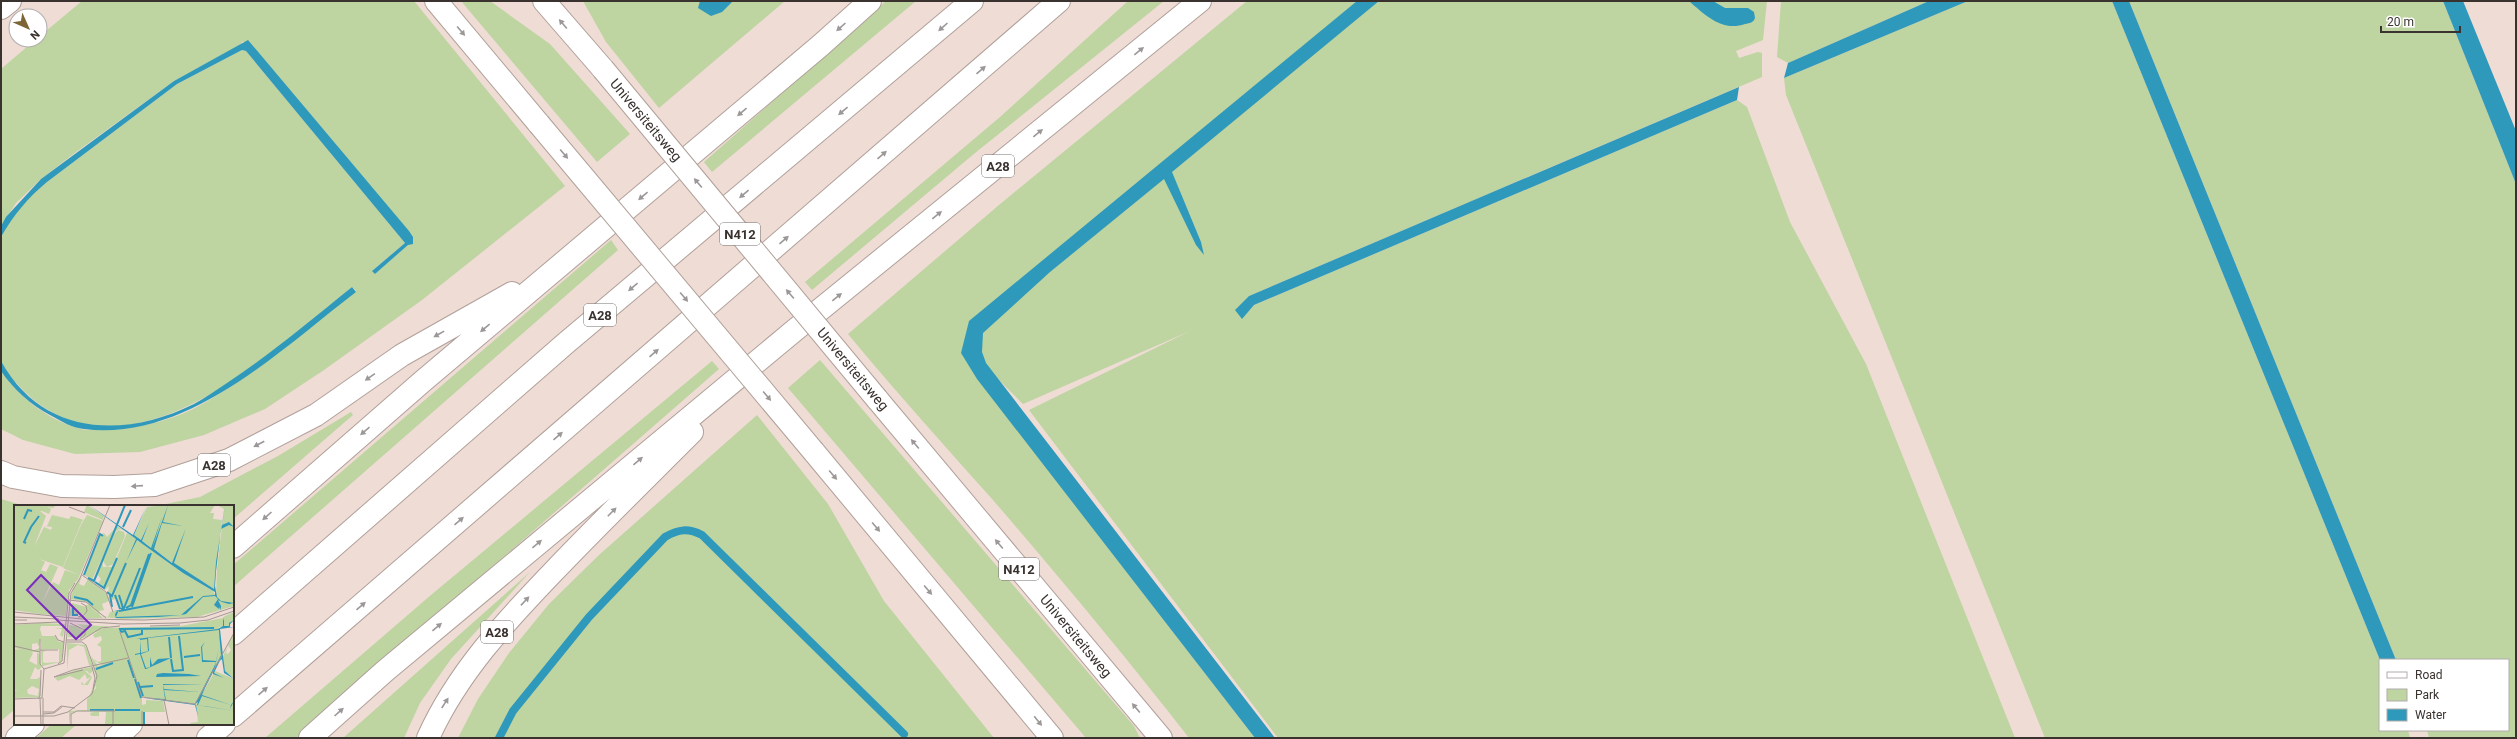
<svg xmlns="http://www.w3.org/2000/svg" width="2517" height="739" font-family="Roboto,sans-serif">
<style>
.green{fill:#bed4a1}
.water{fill:#2f99bb}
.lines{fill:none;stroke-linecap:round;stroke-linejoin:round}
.stream{stroke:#2f99bb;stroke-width:8}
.major-casing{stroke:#b1a09a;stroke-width:24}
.highway-casing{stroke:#b1a09a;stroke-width:24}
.major{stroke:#fff;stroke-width:22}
.highway{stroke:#fff;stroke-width:22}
.major-bridge-casing{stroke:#b1a09a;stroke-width:24;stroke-linecap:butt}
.major-bridge{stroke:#fff;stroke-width:22}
.oneway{fill:#9c9897}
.labels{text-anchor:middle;stroke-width:4;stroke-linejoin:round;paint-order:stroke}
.shield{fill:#fff;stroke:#74706d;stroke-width:1}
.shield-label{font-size:13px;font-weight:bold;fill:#39322f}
.street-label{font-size:14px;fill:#39322f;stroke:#fff}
.inset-river{fill:none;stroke:#2f99bb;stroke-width:2}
.inset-road{fill:none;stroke:#a69893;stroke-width:1}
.view{fill:#7b2cbf;fill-opacity:0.15;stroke:#7b2cbf;stroke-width:2}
.inset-edge{fill:none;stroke:#39322f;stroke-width:2}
</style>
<rect width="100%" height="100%" fill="#eedcd5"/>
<path class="green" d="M 82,1 L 414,1 L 565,186 L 422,300 L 324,370 L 265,409 L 204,435 L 140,452 L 75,454 L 23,440 L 1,429 L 1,371 C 19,398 50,421 81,429 C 87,431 95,429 102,429 C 134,429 164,423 193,409 C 249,380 305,330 356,291 L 352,287 C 289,338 216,408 134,424 C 90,433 50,419 20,387 C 13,380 4,371 1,362 C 0,352 1,305 1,291 C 1,277 0,247 2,236 C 10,213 30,197 47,182 L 177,84 L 242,50 L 246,51 L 405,243 L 373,270 L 375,274 L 408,245 L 243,41 L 240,45 L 174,81 L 72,155 L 41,179 L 16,203 L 1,226 L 1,69 L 35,40 L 40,40 L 40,36 Z
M 461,1 L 490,1 L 550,44 L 630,134 L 597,162 Z
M 583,1 L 785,1 L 659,108 L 606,42 Z
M 886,1 L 916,1 L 712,172 L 704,162 Z
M 1128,1 L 1164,1 L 975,153 L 812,290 L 805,282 L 1000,117 Z
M 1247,1 L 1767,1 L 1763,40 L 1736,51 L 1739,58 L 1758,52 L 1762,53 L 1762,77 L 1249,296 L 1242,318 L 1254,305 L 1737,100 L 1747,107 L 1790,222 L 1866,364 L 2015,738 L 1278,738 L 1029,410 L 1190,331 L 1023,404 L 992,373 L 1011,422 L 1255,738 L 1189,738 C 1126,657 1060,578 993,500 C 944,445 895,391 848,334 L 999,205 Z
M 1781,1 L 1929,1 L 1788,63 L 1777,57 Z
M 1968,1 L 2112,1 L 2380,660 L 2380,730 L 2408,730 L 2410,738 L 2045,738 L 1786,95 L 1784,78 Z
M 2129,1 L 2443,1 L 2516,184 L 2516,738 L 2429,738 L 2427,730 L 2508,730 L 2508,660 L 2396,660 Z
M 611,240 L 618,250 L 233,587 L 233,565 Z
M 820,360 L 1134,726 L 1140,738 L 1086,738 L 788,388 Z
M 712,361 L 719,369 L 296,738 L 265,738 L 431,595 Z
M 351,412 L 353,415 L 346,421 L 233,519 L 233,506 L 156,506 L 200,497 L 278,456 Z
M 757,415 L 828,504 L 884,601 L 994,738 L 458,738 L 478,699 L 509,653 L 549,604 L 599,555 Z
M 1,499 L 25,506 L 15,506 L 15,709 L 1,721 Z
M 530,572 L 451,659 L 420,703 L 404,738 L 343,738 Z
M 52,724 L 77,724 L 61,738 L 36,738 Z"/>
<path class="water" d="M 700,1 L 733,1 L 722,12 L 711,16 L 698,8 Z
M 1357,1 L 1379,1 L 1172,172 L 1201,242 L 1204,255 L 1196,245 L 1164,179 L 1050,272 L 983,333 L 982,352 L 986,363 L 1275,738 L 1255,738 L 977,379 L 961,353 L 969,321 Z
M 1689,1 L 1713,1 L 1725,8 L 1748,8 L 1754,12 L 1755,18 C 1753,23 1750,23 1745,24 C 1722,32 1705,15 1689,1 Z
M 1929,1 L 1968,1 L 1784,78 L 1788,63 Z
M 2112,1 L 2129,1 L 2396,660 L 2380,660 Z
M 2443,1 L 2463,1 L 2516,131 L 2516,184 Z
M 248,40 L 409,231 L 413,237 L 413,244 L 408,245 L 375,274 L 372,271 L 405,243 L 246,51 L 242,50 L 177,84 L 47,182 C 28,198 14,214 1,237 L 1,226 L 6,217 L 41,179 L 174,81 Z
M 1739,87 L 1737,100 L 1254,305 L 1242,319 L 1235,310 L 1249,296 Z
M 352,287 L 356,292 C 280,350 187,442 84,429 C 72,428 61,421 50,415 C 31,405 13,389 1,371 L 1,361 C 42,436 124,439 194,404 C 205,398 216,390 227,383 C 271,354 311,320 352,287 Z"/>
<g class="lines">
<path class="stream" d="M 499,738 L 513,711 L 589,617 L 665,537 C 679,529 688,528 702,535 L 904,734"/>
<g class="major-casing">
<path id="major" d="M 436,1 L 539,124
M 544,1 L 603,69
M 877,399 L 1161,738
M 814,452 L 1052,738"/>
</g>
<g class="highway-casing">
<path id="highway" d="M 1,8 L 10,1
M 1,472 L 13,477 L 62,486 L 114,487 L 154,485 L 229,460 L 316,415 L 402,355 L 512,293
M 233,547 L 423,381 L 821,45 L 870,1
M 233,634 L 566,343 L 972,1
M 233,716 L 1059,1
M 17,738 L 33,724
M 116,738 L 131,724
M 208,738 L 224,724
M 310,738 L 385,671 L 795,330 L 1200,1
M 428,738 C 457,673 506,621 555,570 C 600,523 646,478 692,432"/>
</g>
<use href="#major" class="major"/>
<use href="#highway" class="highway"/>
<g class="major-bridge-casing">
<path id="major-bridge" d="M 603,69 L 877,399
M 539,124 L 814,452"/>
</g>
<use href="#major-bridge" class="major-bridge"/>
</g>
<defs><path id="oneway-solid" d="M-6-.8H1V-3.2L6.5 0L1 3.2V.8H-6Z"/></defs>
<g class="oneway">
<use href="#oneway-solid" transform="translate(563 24) rotate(-130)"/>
<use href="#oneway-solid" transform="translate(841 27) rotate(138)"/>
<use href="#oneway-solid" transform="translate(943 27) rotate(138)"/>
<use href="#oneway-solid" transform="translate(461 31) rotate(50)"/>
<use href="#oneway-solid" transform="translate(1139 51) rotate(-39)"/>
<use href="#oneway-solid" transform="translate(981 70) rotate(-41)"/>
<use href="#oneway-solid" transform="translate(843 111) rotate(140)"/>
<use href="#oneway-solid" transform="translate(742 112) rotate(140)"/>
<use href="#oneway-solid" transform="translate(1038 133) rotate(-39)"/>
<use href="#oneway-solid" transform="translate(564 154) rotate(50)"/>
<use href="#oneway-solid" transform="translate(882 155) rotate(-41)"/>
<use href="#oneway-solid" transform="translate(698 183) rotate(-130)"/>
<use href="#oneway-solid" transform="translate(744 194) rotate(140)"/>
<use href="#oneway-solid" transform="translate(643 196) rotate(140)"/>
<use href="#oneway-solid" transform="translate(937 215) rotate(-39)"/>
<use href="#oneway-solid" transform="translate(784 240) rotate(-41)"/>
<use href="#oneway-solid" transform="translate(633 287) rotate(140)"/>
<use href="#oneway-solid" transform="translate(790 294) rotate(-130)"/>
<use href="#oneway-solid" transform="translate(684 297) rotate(50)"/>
<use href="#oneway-solid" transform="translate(837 297) rotate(-39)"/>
<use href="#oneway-solid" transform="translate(485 328) rotate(140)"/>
<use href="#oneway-solid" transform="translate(439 334) rotate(151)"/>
<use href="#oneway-solid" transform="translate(654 353) rotate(-41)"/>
<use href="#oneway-solid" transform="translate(370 377) rotate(145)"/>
<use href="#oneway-solid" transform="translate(767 396) rotate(50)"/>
<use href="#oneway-solid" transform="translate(365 431) rotate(139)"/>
<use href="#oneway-solid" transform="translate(558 436) rotate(-41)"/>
<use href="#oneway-solid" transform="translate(259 444) rotate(152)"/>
<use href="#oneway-solid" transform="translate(915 444) rotate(-130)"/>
<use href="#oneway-solid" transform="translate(638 461) rotate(-40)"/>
<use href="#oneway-solid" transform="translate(833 475) rotate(50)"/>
<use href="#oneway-solid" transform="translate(137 486) rotate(176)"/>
<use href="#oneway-solid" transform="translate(612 512) rotate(-45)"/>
<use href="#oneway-solid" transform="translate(267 516) rotate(138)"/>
<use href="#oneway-solid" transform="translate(459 521) rotate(-41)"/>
<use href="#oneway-solid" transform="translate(876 527) rotate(50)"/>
<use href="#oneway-solid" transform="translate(537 544) rotate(-40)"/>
<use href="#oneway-solid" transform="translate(999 544) rotate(-130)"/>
<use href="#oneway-solid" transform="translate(928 590) rotate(50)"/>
<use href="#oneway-solid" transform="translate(525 601) rotate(-47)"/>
<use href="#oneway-solid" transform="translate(361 606) rotate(-41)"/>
<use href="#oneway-solid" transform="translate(437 627) rotate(-40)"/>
<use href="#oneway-solid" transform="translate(263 691) rotate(-41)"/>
<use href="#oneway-solid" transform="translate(445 703) rotate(-57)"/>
<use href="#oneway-solid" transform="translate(1136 708) rotate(-130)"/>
<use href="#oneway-solid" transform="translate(339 712) rotate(-42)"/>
<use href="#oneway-solid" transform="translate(1038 721) rotate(51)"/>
</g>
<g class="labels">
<g class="shield">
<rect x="982" y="155" width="32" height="22" rx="3"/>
<rect x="720" y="223" width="40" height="22" rx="3"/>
<rect x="584" y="304" width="32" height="22" rx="3"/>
<rect x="198" y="454" width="32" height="22" rx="3"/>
<rect x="999" y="558" width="40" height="22" rx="3"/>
<rect x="481" y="621" width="32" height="22" rx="3"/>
</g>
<g class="shield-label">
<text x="998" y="171">A28</text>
<text x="740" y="239">N412</text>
<text x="600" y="320">A28</text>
<text x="214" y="470">A28</text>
<text x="1019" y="574">N412</text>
<text x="497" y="637">A28</text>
</g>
<g class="street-label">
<text transform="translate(646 120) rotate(50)" y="5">Universiteitsweg</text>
<text transform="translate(853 369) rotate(50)" y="5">Universiteitsweg</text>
<text transform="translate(1076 636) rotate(50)" y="5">Universiteitsweg</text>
</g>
</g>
<g transform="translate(14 505)">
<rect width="220" height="220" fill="#eedcd5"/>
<path d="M 0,0 L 42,0 L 39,3 L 33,2 L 37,4 L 35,9 L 28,6 L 26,6 L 32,11 L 20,42 L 30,22 L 37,25 L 38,22 L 30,21 L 33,21 L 38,10 L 55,14 L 57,11 L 70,15 L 68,16 L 49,62 L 25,54 L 31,57 L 27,65 L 32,67 L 36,59 L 44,62 L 28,98 L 39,77 L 45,80 L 51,65 L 65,70 L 49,63 L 67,20 L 72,22 L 67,20 L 73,10 L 89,16 L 64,74 L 55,85 L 52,111 L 26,109 L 26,101 L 26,109 L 0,105 ZM 73,0 L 90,11 L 89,15 L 70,7 ZM 150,0 L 201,0 L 196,8 L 200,8 L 199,14 L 208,15 L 200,84 L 160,59 L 161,53 L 158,58 L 139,43 L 138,45 L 169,68 L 199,86 L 202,92 L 203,64 L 210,4 L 203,0 L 220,0 L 220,101 L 183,112 L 107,114 L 90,112 L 85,109 L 73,97 L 57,94 L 59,84 L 68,70 L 65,79 L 70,81 L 74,74 L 93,89 L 95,96 L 88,99 L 90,105 L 85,106 L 86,110 L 94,112 L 96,107 L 118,103 L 105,103 L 102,94 L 97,95 L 94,87 L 95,81 L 91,85 L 84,79 L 87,74 L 83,69 L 88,57 L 89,62 L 99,62 L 113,28 L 122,34 L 112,56 L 122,35 L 138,44 L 128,36 L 135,19 L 127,35 L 120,30 L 133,2 ZM 103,21 L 109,25 L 105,24 L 100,27 L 78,75 L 70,70 L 86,30 L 90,28 L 93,32 ZM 104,25 L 110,27 L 111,31 L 99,59 L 93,62 L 89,56 L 101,28 ZM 58,98 L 72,102 L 71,109 L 55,111 ZM 72,100 L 75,100 L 89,113 L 63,113 L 71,110 ZM 220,107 L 220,115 L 215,121 L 205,122 L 208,151 L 182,199 L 128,192 L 128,200 L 132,199 L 132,195 L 149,196 L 151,207 L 130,207 L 130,220 L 91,220 L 92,207 L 85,207 L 85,211 L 77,211 L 76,208 L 80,207 L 99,207 L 62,206 L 57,208 L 55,220 L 55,206 L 73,205 L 73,194 L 82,183 L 80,162 L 82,161 L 80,161 L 77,151 L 84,161 L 88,160 L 81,156 L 80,154 L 84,157 L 87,156 L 87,142 L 83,140 L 88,135 L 87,131 L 81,133 L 79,130 L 89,123 L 167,121 L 209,113 L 209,120 L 209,112 ZM 26,118 L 51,119 L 49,132 L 46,130 L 48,124 L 40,123 L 48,123 L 48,121 L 27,121 L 26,124 L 28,131 L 41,131 L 45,137 L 50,137 L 47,157 L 28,161 L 27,145 L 33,145 L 29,147 L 29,157 L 31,158 L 45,157 L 45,144 L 27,144 L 27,134 L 25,142 L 23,138 L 18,139 L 18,146 L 26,143 L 25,147 L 17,147 L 19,148 L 15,156 L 23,160 L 23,148 L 26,149 L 27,163 L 24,165 L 21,162 L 16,174 L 23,174 L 26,172 L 26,192 L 0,193 L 0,186 L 4,185 L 0,185 L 0,144 L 6,145 L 0,142 L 0,120 ZM 18,181 L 25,184 L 24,191 L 14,189 L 13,185 ZM 63,119 L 85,121 L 95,121 L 69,133 L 71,124 ZM 55,120 L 63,121 L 71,127 L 68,133 L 54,132 ZM 220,128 L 220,173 L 211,167 L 209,151 L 214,141 L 212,148 L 214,149 L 217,145 L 214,140 ZM 53,138 L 71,140 L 79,161 L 75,160 L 70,142 L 64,140 L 55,145 L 53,166 ZM 79,162 L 81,167 L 82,172 L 82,179 L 79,187 L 74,193 L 81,179 L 80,164 L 76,169 L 73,166 L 71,166 L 78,172 L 74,180 L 69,180 L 67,179 L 68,177 L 70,180 L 77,172 L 73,174 L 71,169 L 65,175 L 56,171 L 44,176 L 41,173 L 62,165 ZM 201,166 L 220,174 L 220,220 L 177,220 L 176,218 L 184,217 L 182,200 Z" fill="#bed4a1" fill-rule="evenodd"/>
<path d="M 75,0 L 119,30 L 132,2 L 150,0 L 132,2 L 120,30 L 127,35 L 135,18 L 128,36 L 137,43 L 148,12 L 138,44 L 154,0 L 149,17 L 169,21 L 177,11 L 169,21 L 148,18 L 140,44 L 158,58 L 172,23 L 160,58 L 200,84 L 202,57 L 211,0 L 208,20 L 215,17 L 220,22 L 215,20 L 207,24 L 202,66 L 220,63 L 202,66 L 201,81 L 203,92 L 207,96 L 220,98 L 215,99 L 208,97 L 204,95 L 207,101 L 207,106 L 206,102 L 205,104 L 200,100 L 204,94 L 201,91 L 189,92 L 172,109 L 167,110 L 144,112 L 102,113 L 101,110 L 102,107 L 104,106 L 100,106 L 105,105 L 102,112 L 167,110 L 189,91 L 201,90 L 201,87 L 169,68 L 123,35 L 112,57 L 122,34 ZM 209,113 L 210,116 L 210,121 L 215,121 L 215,118 L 220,115 L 216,119 L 216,122 L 220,122 L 206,124 L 209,151 L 214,141 L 209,151 L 211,166 L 220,174 L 210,168 L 208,154 L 206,156 L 208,151 L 200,168 L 210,173 L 199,169 L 199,167 L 187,191 L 191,184 L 188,190 L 217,200 L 220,196 L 216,204 L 217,200 L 188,191 L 184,200 L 188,201 L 191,201 L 220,206 L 183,200 L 184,197 L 181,199 L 182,200 L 184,211 L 181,200 L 130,193 L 151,194 L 149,181 L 149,179 L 190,180 L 149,180 L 150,184 L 186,187 L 150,185 L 152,195 L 181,199 L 200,162 L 202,157 L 188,157 L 170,156 L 188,157 L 187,142 L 191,137 L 188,142 L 189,155 L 202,156 L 205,143 L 204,127 L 205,143 L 201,162 L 207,150 L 205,127 L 205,125 L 134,133 L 135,146 L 127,149 L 132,163 L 136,162 L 136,152 L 138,160 L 144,154 L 157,153 L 132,164 L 131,164 L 126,149 L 121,150 L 121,139 L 121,149 L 126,148 L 126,134 L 122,134 L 204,124 L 209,121 ZM 133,134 L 134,146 L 127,148 L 126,135 ZM 149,168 L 175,169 L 187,171 L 142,172 L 143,169 Z" fill="#2f99bb" fill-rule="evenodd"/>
<path class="inset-river" d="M 10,14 L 14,5 L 18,6M 109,22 L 117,5M 12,38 L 10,37 L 17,22 L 25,11M 70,70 L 86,29 L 89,31M 74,73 L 80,76 L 111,0M 81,77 L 90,83 L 103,53M 93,87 L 98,91 L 112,58M 96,90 L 98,102M 101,90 L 106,104M 105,90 L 109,103M 60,92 L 73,95 L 79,100M 59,102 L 59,110 L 64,110M 118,102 L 137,48M 112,103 L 117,100 L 135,49M 107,104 L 110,103 L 126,63M 105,106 L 179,92M 107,127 L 106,124 L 200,123M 107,127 L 111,126 L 114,132 L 128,129 L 128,125M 155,132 L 157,153M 170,152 L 186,150M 157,154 L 159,166 L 169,165 L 165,131M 114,155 L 120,173M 82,164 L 99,158M 121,174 L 127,193M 124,177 L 129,191M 126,182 L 139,181M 76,205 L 100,205M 101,205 L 126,205M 130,207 L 130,220"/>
<path class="inset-road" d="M 120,0 L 144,0M 55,2 L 71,8M 68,70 L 92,87 L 99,107M 55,95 L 72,97 L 92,113M 0,107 L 68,114 L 130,115 L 190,112 L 220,102M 0,112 L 45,114M 64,112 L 70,110 L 73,106 L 72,101 L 67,98M 0,115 L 13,115M 43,115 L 109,119 L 166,118 L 194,115 L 220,106M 56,118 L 71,125 L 71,130 L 66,134M 0,119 L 45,117M 136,121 L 166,120M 106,127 L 128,192 L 181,199 L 220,128M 41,130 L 44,135 L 50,137M 26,134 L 26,159 L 30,164M 53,135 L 68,135 L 87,123 L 106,121M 0,141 L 26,147M 26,145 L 44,145M 44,159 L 48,156 L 55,88 L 61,78M 78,162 L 81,173 L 79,184M 69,165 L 40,172 L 59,165 L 114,153M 26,193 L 27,220M 29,193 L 29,220M 0,194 L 28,193 L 30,164 L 50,158 L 57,88 L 66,73 L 96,0M 24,194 L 26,191 L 27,165M 150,195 L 155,220M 99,206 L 99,220M 128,206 L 128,220M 29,207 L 40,207 L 47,201 L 61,203M 29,209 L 40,208 L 48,202M 0,211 L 40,211 L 54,207 L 78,189 L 83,171 L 72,140 L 68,137 L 53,137M 57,220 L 57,209 L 63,206 L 101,206"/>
<path class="view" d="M 27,70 L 77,120 L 62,134 L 13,85 Z"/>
<rect width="220" height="220" class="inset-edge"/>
</g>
<rect width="2517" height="739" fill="none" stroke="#39322f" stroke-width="4"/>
<rect x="2379" y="659" width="130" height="72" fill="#ffffff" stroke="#b0adac"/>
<rect x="2387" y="672" width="20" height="6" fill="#ffffff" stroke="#b0adac"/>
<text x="2415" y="679" font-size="12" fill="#39322f">Road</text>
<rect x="2387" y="689" width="20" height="12" fill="#bed4a1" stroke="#b0adac"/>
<text x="2415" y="699" font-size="12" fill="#39322f">Park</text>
<rect x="2387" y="709" width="20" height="12" fill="#2f99bb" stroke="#b0adac"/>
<text x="2415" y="719" font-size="12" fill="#39322f">Water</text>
<g transform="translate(28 28) rotate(135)"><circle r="19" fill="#ffffff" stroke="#b0adac"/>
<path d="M0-3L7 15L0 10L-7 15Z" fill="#7c6636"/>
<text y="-6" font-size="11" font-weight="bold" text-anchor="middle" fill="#39322f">N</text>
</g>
<path d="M2381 26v6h79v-6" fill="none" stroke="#39322f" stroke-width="2"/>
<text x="2387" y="26" font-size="12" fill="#39322f" stroke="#ffffff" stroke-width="3" paint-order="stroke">20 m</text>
</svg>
